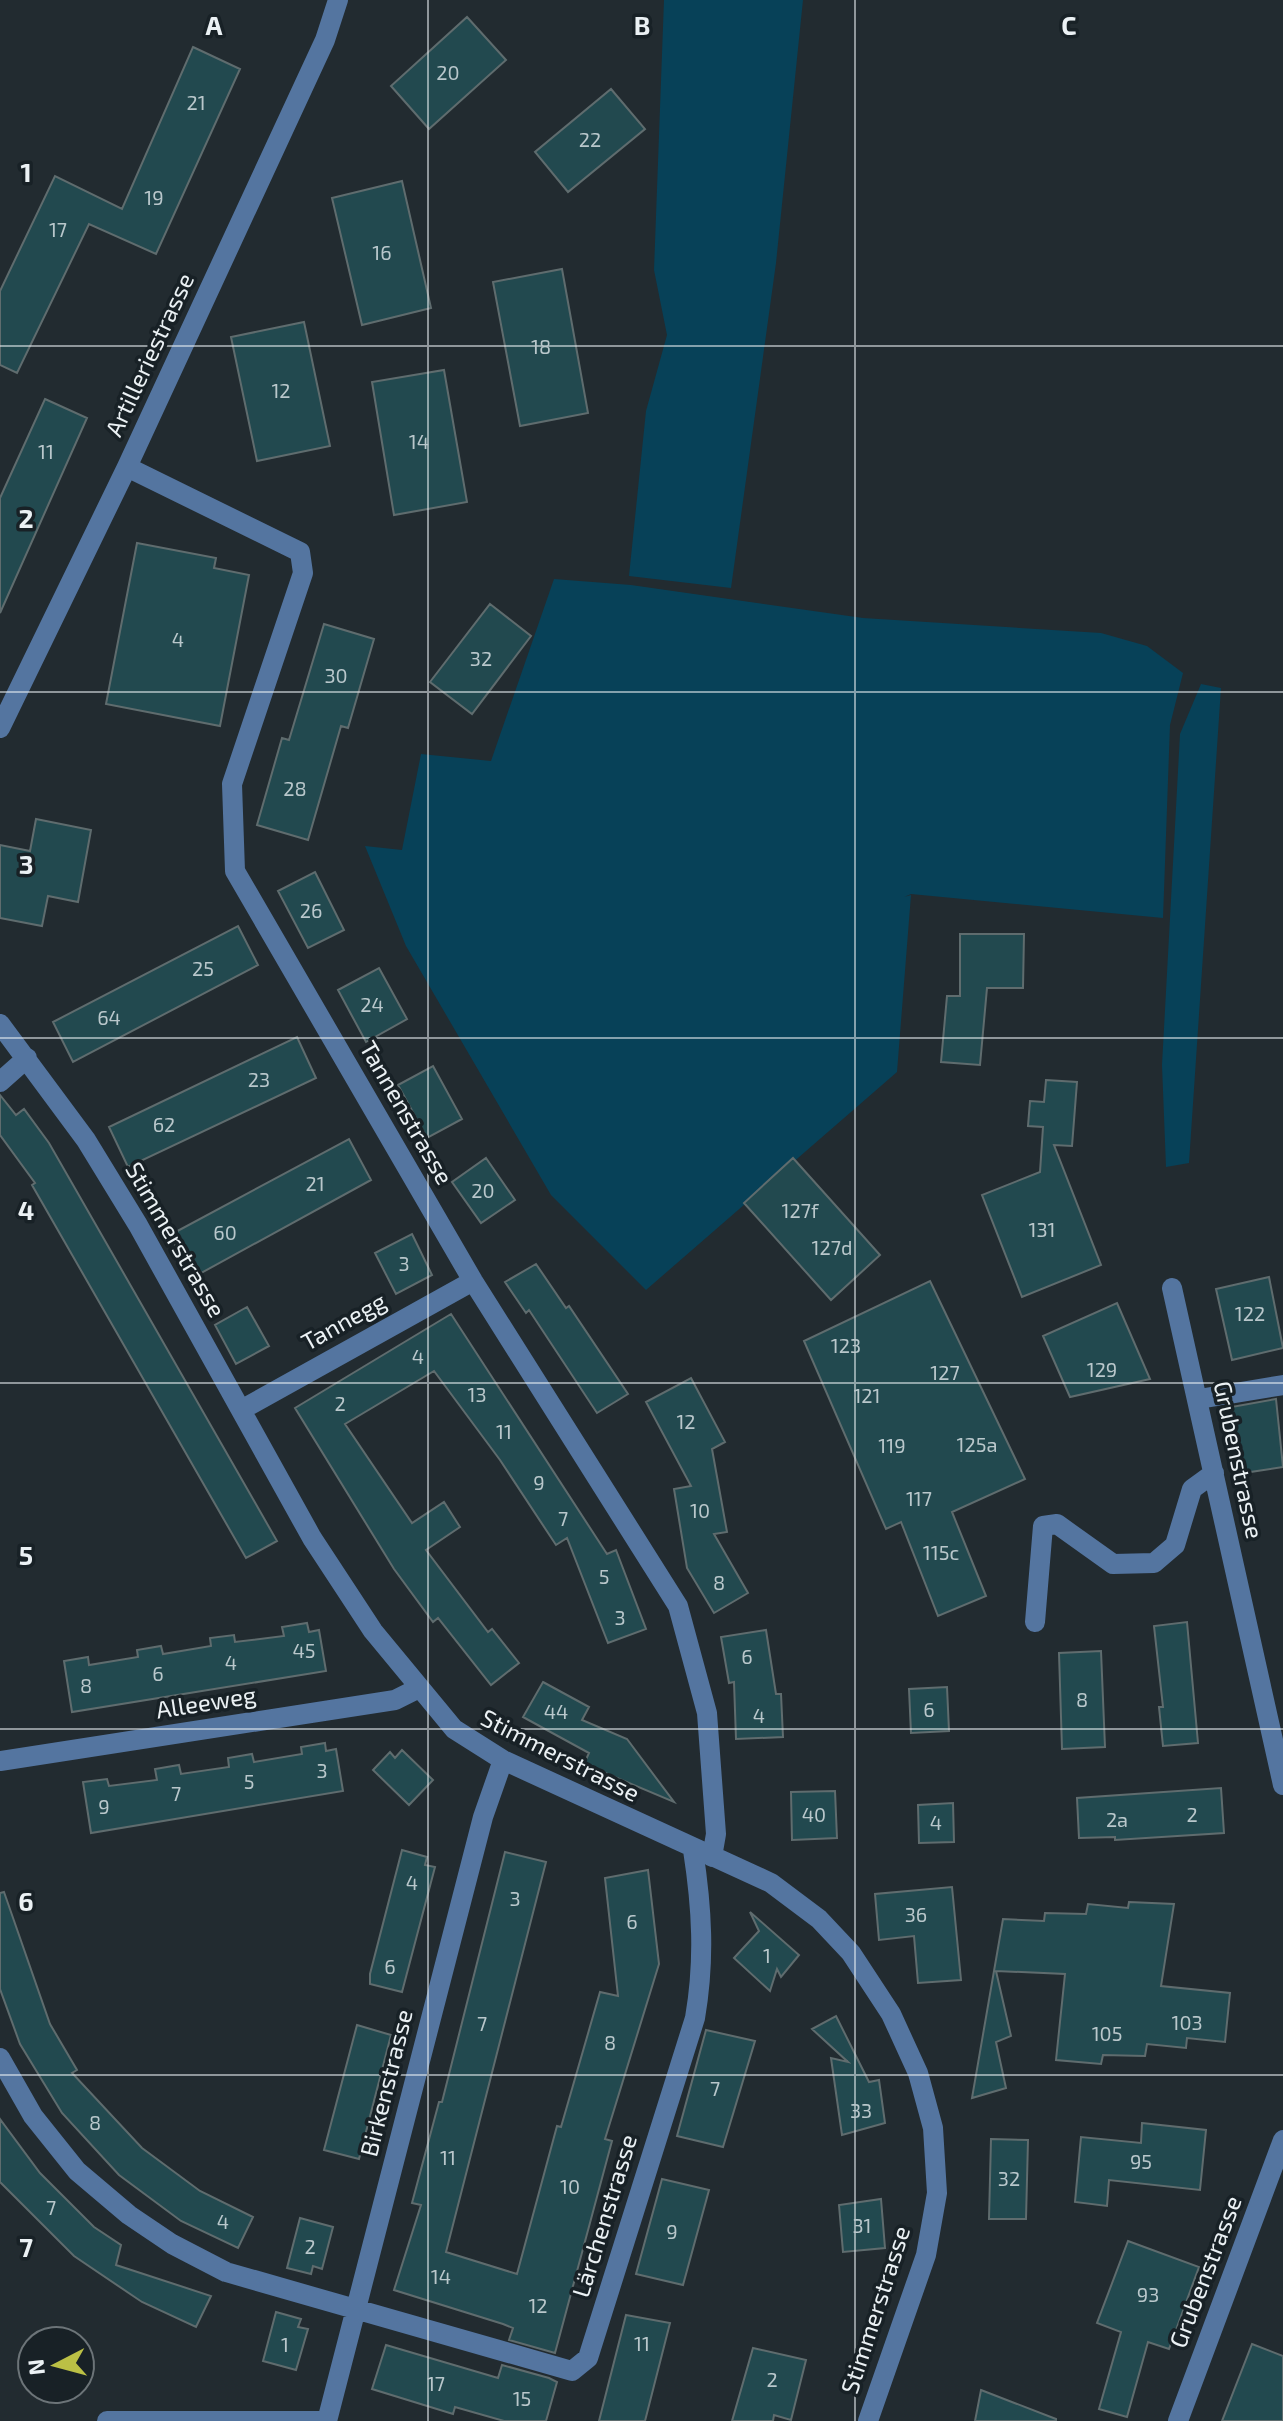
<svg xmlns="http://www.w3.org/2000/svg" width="1283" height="2421" font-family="'Exo 2',sans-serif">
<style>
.green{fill:#074158}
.building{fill:#22494f;stroke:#5f6c6e;stroke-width:2}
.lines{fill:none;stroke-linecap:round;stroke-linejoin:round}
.minor{stroke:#5475a0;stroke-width:20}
.grid{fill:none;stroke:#ebf1f4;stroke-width:2;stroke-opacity:0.55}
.labels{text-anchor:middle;stroke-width:7;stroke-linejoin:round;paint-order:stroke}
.number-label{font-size:20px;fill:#b9c7cb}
.street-label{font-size:24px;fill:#ebf1f4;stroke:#182126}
.grid-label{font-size:26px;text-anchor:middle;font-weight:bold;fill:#ebf1f4;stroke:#182126;stroke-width:7;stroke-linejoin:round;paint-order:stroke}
</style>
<rect width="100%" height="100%" fill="#222b30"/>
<path class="green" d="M 664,0 L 803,0 L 776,263 L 731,588 L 629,576 L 646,411 L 667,335 L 654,270 Z
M 554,579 L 631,585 L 863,618 L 1101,633 L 1147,646 L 1183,673 L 1170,725 L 1163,918 L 911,894 L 904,897 L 911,895 L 897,1072 L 646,1290 L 551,1195 L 406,946 L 365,846 L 402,850 L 421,754 L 491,761 Z
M 1201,684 L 1221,688 L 1189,1163 L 1166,1167 L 1162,1065 L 1180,734 Z"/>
<path class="building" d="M 467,17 L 506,60 L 429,129 L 391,86 Z
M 193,47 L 240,69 L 156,254 L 89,224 L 17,373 L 0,365 L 0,291 L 55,176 L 122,209 Z
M 611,89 L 645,129 L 568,192 L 535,152 Z
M 402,181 L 431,308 L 362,325 L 332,198 Z
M 562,269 L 588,413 L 520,426 L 493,282 Z
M 304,322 L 330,446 L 257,461 L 231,337 Z
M 444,370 L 467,502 L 394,515 L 372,382 Z
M 45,399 L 87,418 L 0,613 L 0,498 Z
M 137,543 L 216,558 L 214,568 L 249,575 L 220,726 L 106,704 Z
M 490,604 L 531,636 L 472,714 L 430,682 Z
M 324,624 L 374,639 L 348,728 L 341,726 L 308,840 L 257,825 L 282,738 L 289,740 Z
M 36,819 L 91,830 L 78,902 L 48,896 L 42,926 L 0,918 L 0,845 L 30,851 Z
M 315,872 L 344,930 L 308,948 L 278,891 Z
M 238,926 L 258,965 L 73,1062 L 53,1022 Z
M 960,934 L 1024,934 L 1023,988 L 987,988 L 980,1065 L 941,1062 L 947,996 L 960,996 Z
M 379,968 L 407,1019 L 366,1042 L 338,990 Z
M 297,1037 L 316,1078 L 128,1167 L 109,1127 Z
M 433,1066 L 462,1119 L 427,1138 L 398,1085 Z
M 1046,1080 L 1077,1082 L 1072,1146 L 1054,1145 L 1101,1265 L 1022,1297 L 982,1195 L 1040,1172 L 1043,1127 L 1028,1126 L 1030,1101 L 1044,1102 Z
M 0,1095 L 16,1115 L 24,1109 L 49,1143 L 277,1541 L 246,1558 L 32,1185 L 35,1183 L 0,1135 Z
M 349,1139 L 371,1180 L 192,1278 L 170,1235 Z
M 486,1158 L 515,1200 L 481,1223 L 452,1182 Z
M 793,1158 L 880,1255 L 831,1300 L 744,1203 Z
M 412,1234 L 432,1275 L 396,1294 L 375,1253 Z
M 536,1264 L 566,1308 L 569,1306 L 628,1394 L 597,1413 L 529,1310 L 526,1313 L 505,1282 Z
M 1269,1277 L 1283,1348 L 1232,1360 L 1216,1289 Z
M 930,1281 L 1025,1479 L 952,1512 L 986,1596 L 938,1616 L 901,1522 L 886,1529 L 804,1341 Z
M 1117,1303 L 1150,1379 L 1070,1397 L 1043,1336 Z
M 247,1307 L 269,1346 L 236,1364 L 215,1325 Z
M 451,1314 L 607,1554 L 616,1550 L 646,1629 L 608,1643 L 567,1538 L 556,1545 L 500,1460 L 434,1371 L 345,1424 L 412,1523 L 444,1502 L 460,1527 L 426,1550 L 488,1632 L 492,1629 L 519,1663 L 491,1685 L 438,1618 L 433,1622 L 394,1569 L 295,1408 Z
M 691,1378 L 725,1442 L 712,1449 L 727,1532 L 714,1534 L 748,1593 L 714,1613 L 687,1568 L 674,1489 L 691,1486 L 646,1402 Z
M 1276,1399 L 1283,1467 L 1237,1474 L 1226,1408 Z
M 1187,1622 L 1198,1743 L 1163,1746 L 1159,1707 L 1163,1707 L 1154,1626 Z
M 307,1623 L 309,1632 L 319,1630 L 326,1671 L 72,1712 L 64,1661 L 88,1657 L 89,1665 L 138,1657 L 137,1650 L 161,1646 L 163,1654 L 211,1646 L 210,1638 L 234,1635 L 235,1642 L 284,1636 L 282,1627 Z
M 766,1630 L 776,1694 L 781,1694 L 783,1737 L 736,1739 L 734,1682 L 729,1683 L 721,1637 Z
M 1101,1651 L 1105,1747 L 1062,1749 L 1059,1653 Z
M 543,1682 L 589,1707 L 582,1720 L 627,1739 L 674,1802 L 584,1764 L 589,1753 L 523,1717 Z
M 947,1687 L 949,1731 L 911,1733 L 909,1689 Z
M 325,1743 L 326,1751 L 336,1749 L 343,1791 L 91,1833 L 83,1782 L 107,1779 L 109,1786 L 157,1780 L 155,1769 L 179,1765 L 181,1774 L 229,1767 L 228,1758 L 252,1754 L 254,1762 L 302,1754 L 301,1747 Z
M 402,1750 L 433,1780 L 409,1805 L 373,1770 L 390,1752 L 395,1758 Z
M 1221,1788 L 1224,1833 L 1115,1840 L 1115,1837 L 1079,1838 L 1077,1798 Z
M 835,1791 L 837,1838 L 792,1840 L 791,1792 Z
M 953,1803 L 954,1842 L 919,1843 L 918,1805 Z
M 402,1850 L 427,1857 L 425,1865 L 435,1867 L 402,1992 L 370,1984 L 370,1974 Z
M 505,1852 L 546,1862 L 446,2252 L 517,2274 L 557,2126 L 561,2127 L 600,1992 L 618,1996 L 605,1878 L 648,1870 L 659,1964 L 605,2139 L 612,2141 L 555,2353 L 509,2340 L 513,2328 L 503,2324 L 394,2290 L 421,2205 L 412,2203 L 439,2102 L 442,2102 Z
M 952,1887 L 961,1980 L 918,1983 L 914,1936 L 879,1940 L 875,1894 Z
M 4,1892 L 50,2024 L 77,2070 L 72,2073 L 142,2148 L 200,2191 L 253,2217 L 238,2248 L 181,2221 L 119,2175 L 62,2113 L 20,2044 L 0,1989 L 0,1893 Z
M 1129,1902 L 1174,1904 L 1161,1986 L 1230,1993 L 1225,2042 L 1187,2038 L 1186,2048 L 1147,2044 L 1145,2056 L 1103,2055 L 1101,2064 L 1056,2060 L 1065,1974 L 996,1971 L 1011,2036 L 996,2042 L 1006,2088 L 972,2098 L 1003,1919 L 1044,1921 L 1045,1913 L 1086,1914 L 1088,1904 L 1128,1908 Z
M 750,1912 L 799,1955 L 781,1977 L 777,1969 L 770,1991 L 734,1958 L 759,1931 Z
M 836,2016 L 869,2082 L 879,2080 L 885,2123 L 842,2135 L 831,2058 L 848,2062 L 812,2029 Z
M 357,2025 L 391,2035 L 359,2159 L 324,2150 Z
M 706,2030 L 755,2041 L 723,2147 L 677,2136 Z
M 0,2119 L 40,2173 L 94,2227 L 121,2245 L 116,2265 L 211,2296 L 196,2327 L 142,2302 L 74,2256 L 0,2182 Z
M 1142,2123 L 1206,2130 L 1200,2190 L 1109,2180 L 1107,2206 L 1075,2202 L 1081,2137 L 1141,2143 Z
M 991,2139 L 1028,2140 L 1026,2219 L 989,2219 Z
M 662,2179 L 709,2190 L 683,2285 L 636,2274 Z
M 881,2199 L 885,2248 L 843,2252 L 839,2205 Z
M 300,2218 L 333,2227 L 322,2269 L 313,2266 L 311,2274 L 287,2268 Z
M 1128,2241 L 1199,2267 L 1169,2349 L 1148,2342 L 1127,2417 L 1099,2409 L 1121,2332 L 1097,2323 Z
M 276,2312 L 301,2319 L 298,2327 L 308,2329 L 296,2370 L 263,2361 Z
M 626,2315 L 670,2323 L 645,2421 L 599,2421 Z
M 1252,2344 L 1283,2356 L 1283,2421 L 1222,2421 Z
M 386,2345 L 498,2378 L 502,2365 L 549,2378 L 557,2382 L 546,2421 L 504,2421 L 455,2407 L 453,2414 L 372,2389 Z
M 753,2348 L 806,2360 L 791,2420 L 774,2415 L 773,2421 L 732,2421 Z
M 981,2390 L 1056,2419 L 1056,2421 L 975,2421 Z"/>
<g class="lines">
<path class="minor" d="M 127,467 L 300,552 L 303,573 L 232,784 L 235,871 L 473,1281 L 678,1606 L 707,1713 L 716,1834 L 712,1857
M 0,728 L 127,467 L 325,40 L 338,0
M 0,1024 L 86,1140 L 138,1225 L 312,1538 L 373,1631 L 454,1729 L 503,1760 L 771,1883 L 819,1919 L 851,1953 L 891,2014 L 918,2073 L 933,2128 L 937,2193 L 926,2255 L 868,2421
M 0,1082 L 27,1058
M 1172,1288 L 1283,1785
M 1199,1399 L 1283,1385
M 241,1410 L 473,1281
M 1035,1622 L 1043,1526 L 1057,1524 L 1113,1564 L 1154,1563 L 1175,1545 L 1192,1489 L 1214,1473
M 0,1761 L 395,1700 L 417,1689
M 0,2058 L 33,2116 L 77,2171 L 129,2215 L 172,2244 L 226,2272 L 572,2371 L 588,2358 L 695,2018 C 705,1960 702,1908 693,1850
M 107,2421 L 327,2421
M 327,2421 L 483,1817 L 503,1760
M 1178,2421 L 1283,2140"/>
</g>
<path class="grid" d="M 428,0 L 428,2421M 855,0 L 855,2421M 0,346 L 1283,346M 0,692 L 1283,692M 0,1038 L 1283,1038M 0,1383 L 1283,1383M 0,1729 L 1283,1729M 0,2075 L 1283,2075"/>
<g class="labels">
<g class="number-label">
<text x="448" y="80">20</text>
<text x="196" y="110">21</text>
<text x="590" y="147">22</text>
<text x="154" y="205">19</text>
<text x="58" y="237">17</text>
<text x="382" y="260">16</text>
<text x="541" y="354">18</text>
<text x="281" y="398">12</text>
<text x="419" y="449">14</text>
<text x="46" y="459">11</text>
<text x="178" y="647">4</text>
<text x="481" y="666">32</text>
<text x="336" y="683">30</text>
<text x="295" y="796">28</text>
<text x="311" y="918">26</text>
<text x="203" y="976">25</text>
<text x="372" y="1012">24</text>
<text x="109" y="1025">64</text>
<text x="259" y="1087">23</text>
<text x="164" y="1132">62</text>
<text x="315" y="1191">21</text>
<text x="483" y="1198">20</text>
<text x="800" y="1218">127f</text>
<text x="1042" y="1237">131</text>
<text x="225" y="1240">60</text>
<text x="832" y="1255">127d</text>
<text x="404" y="1271">3</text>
<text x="1250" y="1321">122</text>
<text x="846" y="1353">123</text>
<text x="418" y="1364">4</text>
<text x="1102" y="1377">129</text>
<text x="945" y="1380">127</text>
<text x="477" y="1402">13</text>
<text x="867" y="1403">121</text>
<text x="340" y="1411">2</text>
<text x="686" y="1429">12</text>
<text x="504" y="1439">11</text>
<text x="977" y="1452">125a</text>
<text x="892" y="1453">119</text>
<text x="539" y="1490">9</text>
<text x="919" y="1506">117</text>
<text x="700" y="1518">10</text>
<text x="563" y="1526">7</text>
<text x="941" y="1560">115c</text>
<text x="604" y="1584">5</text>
<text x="719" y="1590">8</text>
<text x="620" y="1625">3</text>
<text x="304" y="1658">45</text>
<text x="747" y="1664">6</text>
<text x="231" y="1670">4</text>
<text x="158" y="1681">6</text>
<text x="86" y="1693">8</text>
<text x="1082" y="1707">8</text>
<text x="929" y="1717">6</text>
<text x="556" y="1719">44</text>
<text x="759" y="1723">4</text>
<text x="322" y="1778">3</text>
<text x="249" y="1789">5</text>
<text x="176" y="1801">7</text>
<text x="104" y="1814">9</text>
<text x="814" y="1822">40</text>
<text x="1192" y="1822">2</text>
<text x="1117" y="1827">2a</text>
<text x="936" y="1830">4</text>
<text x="412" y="1890">4</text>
<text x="515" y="1906">3</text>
<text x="916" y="1922">36</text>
<text x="632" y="1929">6</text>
<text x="767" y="1963">1</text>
<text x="390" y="1974">6</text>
<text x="1187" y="2030">103</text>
<text x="482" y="2031">7</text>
<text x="1107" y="2041">105</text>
<text x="610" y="2050">8</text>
<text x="715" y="2096">7</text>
<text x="861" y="2118">33</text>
<text x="95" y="2130">8</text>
<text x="448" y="2165">11</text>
<text x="1141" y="2169">95</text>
<text x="1009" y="2186">32</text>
<text x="570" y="2194">10</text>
<text x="51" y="2215">7</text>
<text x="223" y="2229">4</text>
<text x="862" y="2233">31</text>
<text x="672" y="2239">9</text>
<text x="310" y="2254">2</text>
<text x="441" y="2284">14</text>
<text x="1148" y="2302">93</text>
<text x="538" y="2313">12</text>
<text x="642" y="2351">11</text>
<text x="285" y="2352">1</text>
<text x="772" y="2387">2</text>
<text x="436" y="2391">17</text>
<text x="522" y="2406">15</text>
</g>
<g class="street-label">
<text transform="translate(150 355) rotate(-65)" y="8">Artilleriestrasse</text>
<text transform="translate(406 1113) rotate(60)" y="8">Tannenstrasse</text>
<text transform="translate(175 1240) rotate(60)" y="8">Stimmerstrasse</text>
<text transform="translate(344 1322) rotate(-29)" y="8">Tannegg</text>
<text transform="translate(1238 1460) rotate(78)" y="8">Grubenstrasse</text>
<text transform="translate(206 1703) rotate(-9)" y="8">Alleeweg</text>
<text transform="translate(560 1756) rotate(27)" y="8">Stimmerstrasse</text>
<text transform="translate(387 2083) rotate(-76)" y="8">Birkenstrasse</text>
<text transform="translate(605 2216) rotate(-73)" y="8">Lärchenstrasse</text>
<text transform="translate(1206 2272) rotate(-69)" y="8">Grubenstrasse</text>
<text transform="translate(876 2310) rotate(-72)" y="8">Stimmerstrasse</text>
</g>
</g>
<g class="grid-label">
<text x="214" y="35">A</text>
<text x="642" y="35">B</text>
<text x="1069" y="35">C</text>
<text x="26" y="182">1</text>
<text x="26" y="528">2</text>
<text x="26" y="874">3</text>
<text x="26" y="1220">4</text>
<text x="26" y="1565">5</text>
<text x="26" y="1911">6</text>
<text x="26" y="2257">7</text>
</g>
<g transform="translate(56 2365) rotate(264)"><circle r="38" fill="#182126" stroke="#6c7478" stroke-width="2"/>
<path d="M0-6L14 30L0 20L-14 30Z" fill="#bbc045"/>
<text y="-12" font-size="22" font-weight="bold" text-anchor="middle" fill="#ebf1f4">N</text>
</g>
</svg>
